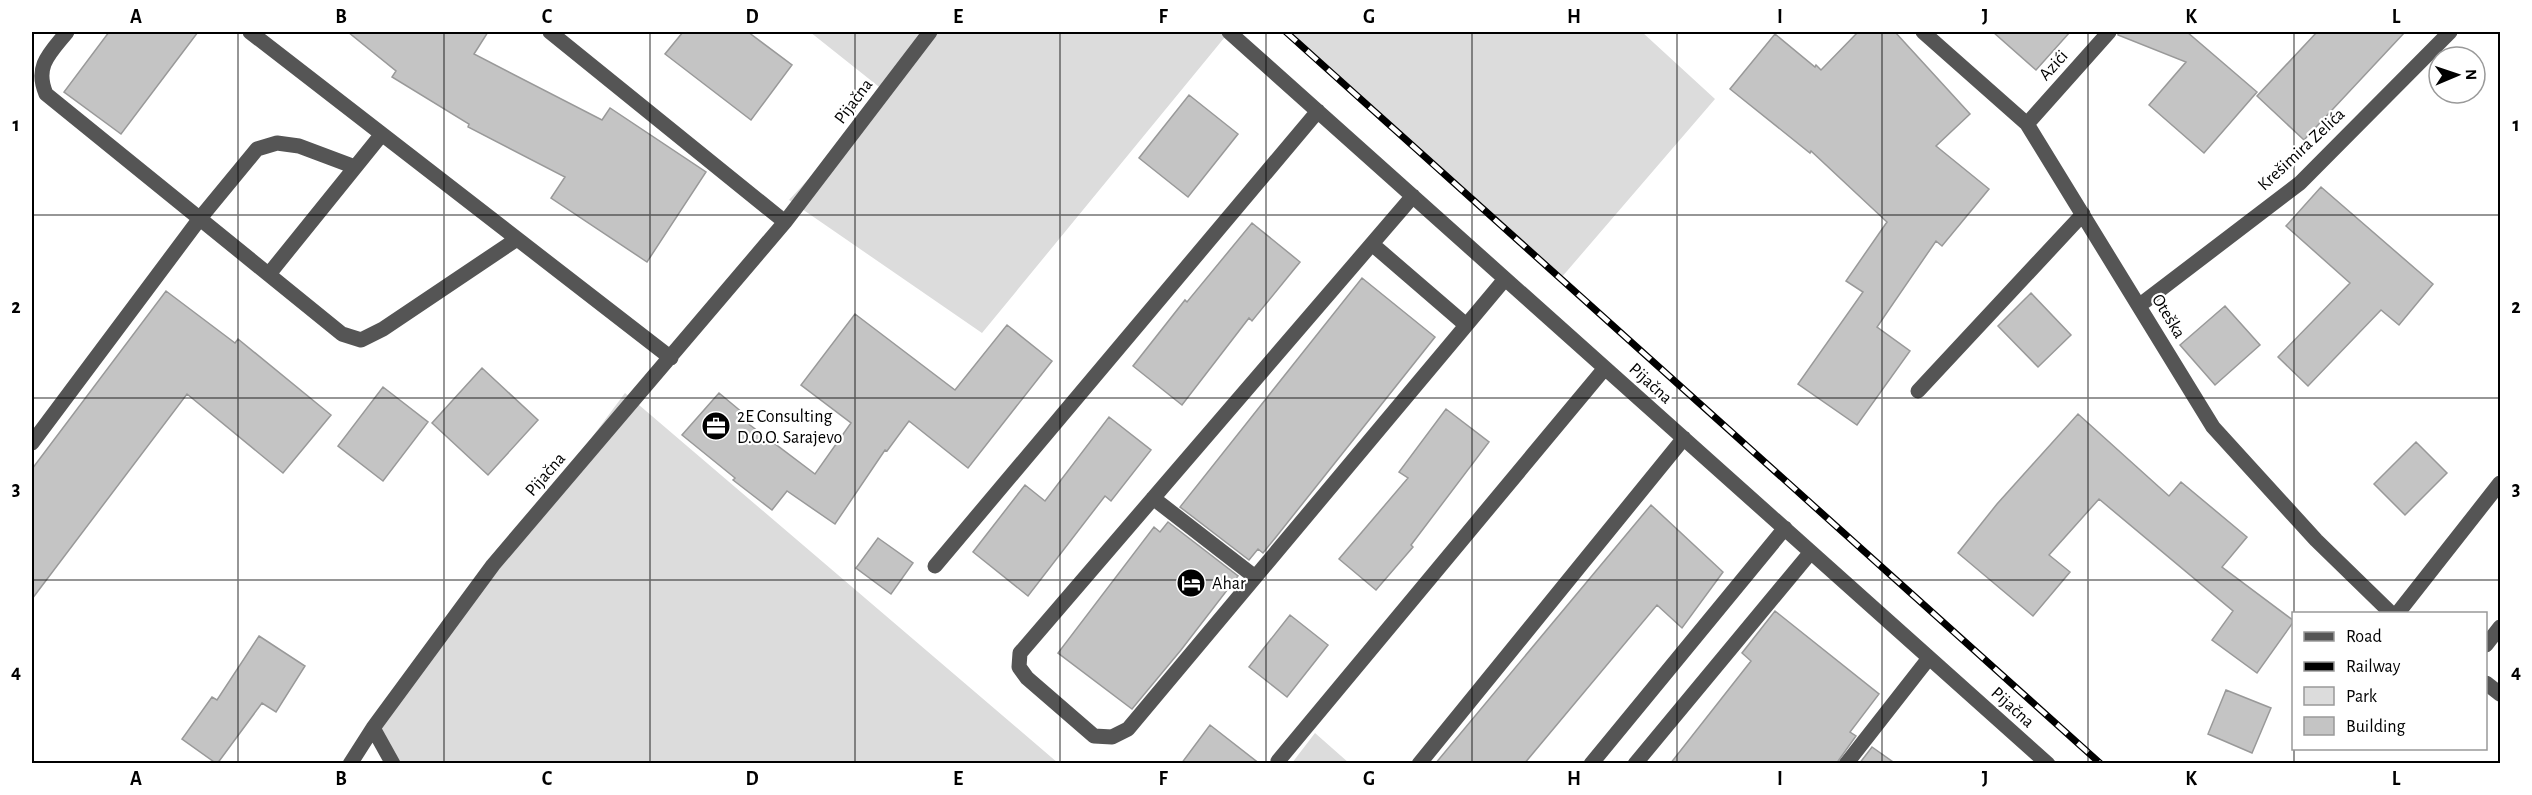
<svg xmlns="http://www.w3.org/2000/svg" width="2532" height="795" font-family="'Alegreya Sans',sans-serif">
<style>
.green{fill:#dcdcdc}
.building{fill:#c4c4c4;stroke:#999;stroke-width:1.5}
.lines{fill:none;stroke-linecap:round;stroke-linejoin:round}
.minor{stroke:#555;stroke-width:15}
.rail-casing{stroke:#000;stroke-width:7}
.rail{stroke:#fff;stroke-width:4.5;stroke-dasharray:14;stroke-linecap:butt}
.grid{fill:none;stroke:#000;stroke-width:1.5;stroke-opacity:0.55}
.labels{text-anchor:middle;stroke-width:4.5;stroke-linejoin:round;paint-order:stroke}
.street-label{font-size:18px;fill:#000;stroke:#fff}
.poi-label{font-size:18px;fill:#000;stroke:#fff;text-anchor:start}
.neatline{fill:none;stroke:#000;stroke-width:2}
.grid-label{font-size:20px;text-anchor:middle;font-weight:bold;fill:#000}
</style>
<rect width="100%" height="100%" fill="#fff"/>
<path class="green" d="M 810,32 L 1229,32 L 982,333 L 789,200 L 888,94 Z
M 1286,32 L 1642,32 L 1715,99 L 1561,278 Z
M 625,393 L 1058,763 L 388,764 L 373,731 Z
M 1315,733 L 1349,763 L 1292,763 Z"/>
<path class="building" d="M 109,32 L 198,32 L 121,134 L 64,92 Z
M 348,32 L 488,32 L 474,54 L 602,120 L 610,108 L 706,172 L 647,262 L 551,198 L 565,177 L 468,127 L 469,124 L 392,77 L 396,71 Z
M 683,32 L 748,32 L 792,65 L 751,120 L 665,54 Z
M 1858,32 L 1895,32 L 1970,114 L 1936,146 L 1989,189 L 1942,246 L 1936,241 L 1877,327 L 1910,351 L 1857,425 L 1798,384 L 1863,292 L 1846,281 L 1887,222 L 1811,151 L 1810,153 L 1730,89 L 1775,34 L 1815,67 L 1816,65 L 1821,70 Z
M 1993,32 L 2070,32 L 2036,70 Z
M 2118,32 L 2187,32 L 2257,92 L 2204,153 L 2149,105 L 2186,62 L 2118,35 Z
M 2317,32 L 2405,32 L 2304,140 L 2257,96 Z
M 1189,95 L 1238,134 L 1188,197 L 1139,158 Z
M 2321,187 L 2433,284 L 2399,325 L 2381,310 L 2308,386 L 2278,357 L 2350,283 L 2286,226 Z
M 1252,223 L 1300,262 L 1252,321 L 1249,318 L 1182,405 L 1133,366 L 1185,300 L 1187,302 Z
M 1362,278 L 1435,337 L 1276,537 L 1263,553 L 1258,549 L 1249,560 L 1180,507 Z
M 166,291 L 235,343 L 238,339 L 331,415 L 283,473 L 187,394 L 32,599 L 32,469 Z
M 2031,293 L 2071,335 L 2038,367 L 1998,326 Z
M 2225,306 L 2260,345 L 2215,385 L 2180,345 Z
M 855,314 L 955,390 L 1007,325 L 1052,361 L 968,468 L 909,421 L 887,451 L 885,450 L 835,524 L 787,491 L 772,510 L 733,480 L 735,478 L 682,435 L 719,393 L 749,418 L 746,422 L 815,474 L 851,423 L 801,385 Z
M 482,368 L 538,420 L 488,475 L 432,423 Z
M 383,387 L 428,422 L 383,481 L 338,446 Z
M 1446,409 L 1489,442 L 1411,545 L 1413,547 L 1376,590 L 1339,559 L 1408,478 L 1399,472 Z
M 2078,414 L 2169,496 L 2181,482 L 2247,537 L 2222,567 L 2294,621 L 2257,673 L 2212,640 L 2233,611 L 2099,499 L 2049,555 L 2070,572 L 2033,616 L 1958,553 L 1997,504 Z
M 1109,417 L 1151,450 L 1111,501 L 1105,496 L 1028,596 L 973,552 L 1025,485 L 1045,501 Z
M 2416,442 L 2447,473 L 2405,515 L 2374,484 Z
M 1651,505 L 1723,572 L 1682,628 L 1657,605 L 1524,764 L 1435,764 Z
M 1168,522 L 1238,576 L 1181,650 L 1132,709 L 1058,653 L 1154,527 L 1160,532 Z
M 878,538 L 913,563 L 891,594 L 856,568 Z
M 1775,611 L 1879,694 L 1850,732 L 1856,736 L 1836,764 L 1670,764 L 1751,661 L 1742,653 Z
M 1290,615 L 1328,645 L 1287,697 L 1249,667 Z
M 259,636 L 305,666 L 276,712 L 262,703 L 217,764 L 182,739 L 212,697 L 217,700 Z
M 2226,690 L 2271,708 L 2252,753 L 2208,734 Z
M 1210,725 L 1260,764 L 1181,764 Z
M 1872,747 L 1896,764 L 1859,764 Z"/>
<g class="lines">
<path class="minor" d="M 67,32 C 50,53 34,66 46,94 L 342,334 L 361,340 L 383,329 L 517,239
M 250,32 L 671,358
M 550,32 L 785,222
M 1229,32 L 2048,764
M 1923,32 L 2027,124 L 2213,427 L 2316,540 L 2392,614
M 2027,124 L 2109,32
M 1413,196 L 1020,653 L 1019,667 L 1027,678 L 1094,736 L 1112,737 L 1128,729 L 1505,279
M 1372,244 L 1466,325
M 269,274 L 382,134
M 2140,305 L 2300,183 L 2450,32
M 1918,391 L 2083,214
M 32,443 L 201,217 L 257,149 L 277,143 L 299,146 L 355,167
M 1153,498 L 1255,577
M 935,566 L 1318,111
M 2397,614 L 2500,483
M 2486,645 L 2500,627
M 2486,683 L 2500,694
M 373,728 L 393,764
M 1278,761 L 1605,368
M 350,764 L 373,728 L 493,565 L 785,222 L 930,32
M 1419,764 L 1684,438
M 1591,764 L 1785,528
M 1635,764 L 1811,552
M 1846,764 L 1929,658"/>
<g class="rail-casing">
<path id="rail" d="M 1286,32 L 2101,764"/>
</g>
<use href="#rail" class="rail"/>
</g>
<path class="grid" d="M 238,32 L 238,764M 444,32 L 444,764M 650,32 L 650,764M 855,32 L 855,764M 1060,32 L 1060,764M 1266,32 L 1266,764M 1472,32 L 1472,764M 1677,32 L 1677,764M 1882,32 L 1882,764M 2088,32 L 2088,764M 2294,32 L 2294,614M 32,215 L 2500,215M 32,398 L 2500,398M 32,580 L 2500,580M 2294,614 L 2294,748M 2294,748 L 2294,764"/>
<defs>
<g id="office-disc" transform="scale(1.5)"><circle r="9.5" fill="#000" stroke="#fff"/><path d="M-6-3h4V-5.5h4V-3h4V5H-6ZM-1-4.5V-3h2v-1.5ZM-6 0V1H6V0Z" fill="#fff"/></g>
<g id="hotel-disc" transform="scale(1.5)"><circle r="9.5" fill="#000" stroke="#fff"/><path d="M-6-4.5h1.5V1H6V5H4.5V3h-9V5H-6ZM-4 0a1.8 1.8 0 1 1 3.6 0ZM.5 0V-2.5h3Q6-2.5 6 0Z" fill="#fff"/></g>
</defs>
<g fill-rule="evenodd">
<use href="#office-disc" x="716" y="426"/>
<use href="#hotel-disc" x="1191" y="583"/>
</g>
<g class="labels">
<g class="street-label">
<text transform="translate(2053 65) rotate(-48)" y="6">Azići</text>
<text transform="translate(853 101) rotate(-53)" y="6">Pijačna</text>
<text transform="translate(2301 149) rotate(-43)" y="6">Krešimira Zelića</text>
<text transform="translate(2169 316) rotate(59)" y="6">Oteška</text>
<text transform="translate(1651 383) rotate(42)" y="6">Pijačna</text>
<text transform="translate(545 474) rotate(-49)" y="6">Pijačna</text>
<text transform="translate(2013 707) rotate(42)" y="6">Pijačna</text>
</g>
<g class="poi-label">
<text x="737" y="422">2E Consulting<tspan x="737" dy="21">D.O.O. Sarajevo</tspan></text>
<text x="1212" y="589">Ahar</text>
</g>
</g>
<rect width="2532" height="795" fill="none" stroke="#ffffff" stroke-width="66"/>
<rect x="2292" y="612" width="195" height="138" fill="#ffffff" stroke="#999999" stroke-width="1.5"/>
<rect x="2304" y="632" width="30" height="9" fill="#555555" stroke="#999999" stroke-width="1.5"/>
<text x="2346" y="642" font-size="18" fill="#000000">Road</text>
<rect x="2304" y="662" width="30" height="9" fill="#000000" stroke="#999999" stroke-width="1.5"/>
<text x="2346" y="672" font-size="18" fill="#000000">Railway</text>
<rect x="2304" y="687" width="30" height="18" fill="#dcdcdc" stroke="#999999" stroke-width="1.5"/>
<text x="2346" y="702" font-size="18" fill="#000000">Park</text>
<rect x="2304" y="717" width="30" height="18" fill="#c4c4c4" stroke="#999999" stroke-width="1.5"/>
<text x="2346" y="732" font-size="18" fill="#000000">Building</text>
<g transform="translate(2457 75) rotate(88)"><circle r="28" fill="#ffffff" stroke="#999999" stroke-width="1.5"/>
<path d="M0-4.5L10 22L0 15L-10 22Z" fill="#000000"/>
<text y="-9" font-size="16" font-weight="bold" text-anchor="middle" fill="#000000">N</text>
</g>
<rect x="33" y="33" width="2466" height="729" class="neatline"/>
<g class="grid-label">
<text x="136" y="23">A</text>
<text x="341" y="23">B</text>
<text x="547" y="23">C</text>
<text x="752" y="23">D</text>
<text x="958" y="23">E</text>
<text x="1163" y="23">F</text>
<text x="1369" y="23">G</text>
<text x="1574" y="23">H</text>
<text x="1780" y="23">I</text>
<text x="1985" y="23">J</text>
<text x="2191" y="23">K</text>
<text x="2396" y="23">L</text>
<text x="16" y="131">1</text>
<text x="2516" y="131">1</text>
<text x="16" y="313">2</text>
<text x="2516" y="313">2</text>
<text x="16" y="495">3</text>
<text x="2516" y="495">3</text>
<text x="16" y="678">4</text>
<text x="2516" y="678">4</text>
<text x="136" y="785">A</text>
<text x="341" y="785">B</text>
<text x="547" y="785">C</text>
<text x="752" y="785">D</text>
<text x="958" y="785">E</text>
<text x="1163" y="785">F</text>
<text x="1369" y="785">G</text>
<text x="1574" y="785">H</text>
<text x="1780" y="785">I</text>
<text x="1985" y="785">J</text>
<text x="2191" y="785">K</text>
<text x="2396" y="785">L</text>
</g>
</svg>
